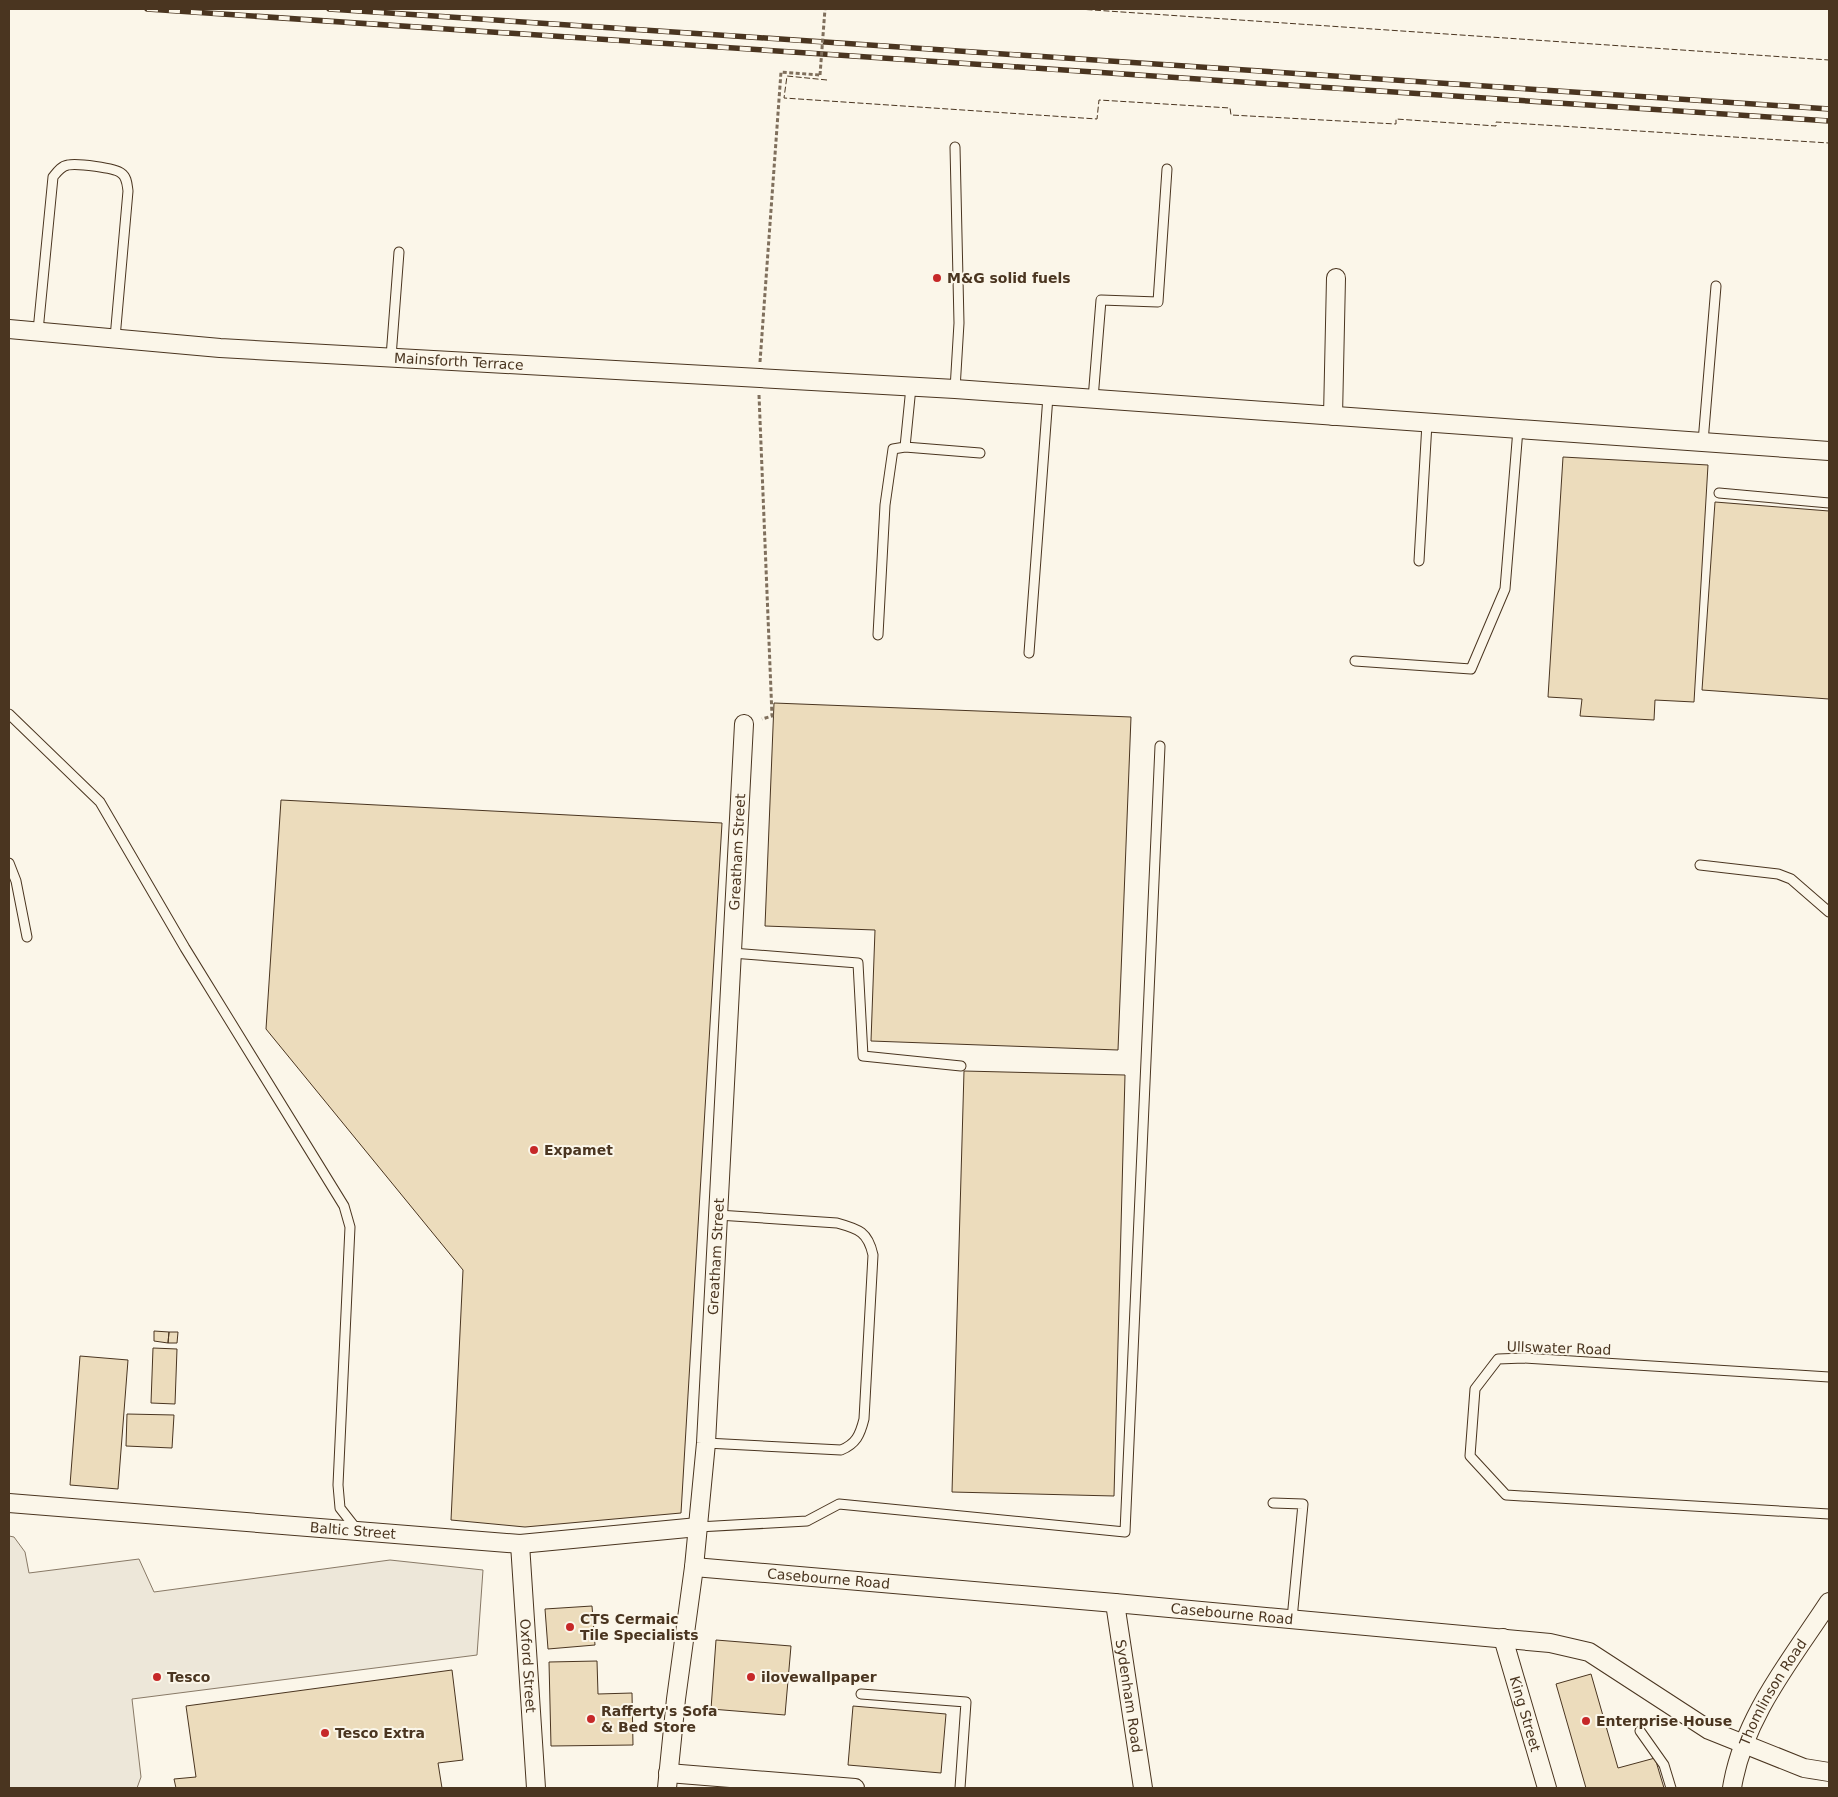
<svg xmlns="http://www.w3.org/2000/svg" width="1838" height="1797" font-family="'DejaVu Sans',sans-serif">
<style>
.parking{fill:#ede7d9;stroke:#887966}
.building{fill:#ecdcbc;stroke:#4a3520}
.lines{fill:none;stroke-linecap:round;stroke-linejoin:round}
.service-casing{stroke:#4a3520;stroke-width:11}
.minor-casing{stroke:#4a3520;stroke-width:20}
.path{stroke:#7f6f5c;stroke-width:3;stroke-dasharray:4 2.5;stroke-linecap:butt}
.service{stroke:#fbf6e9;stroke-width:9}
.minor{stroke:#fbf6e9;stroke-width:18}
.rail-casing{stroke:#4a3520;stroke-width:5.5}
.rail{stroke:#fbf6e9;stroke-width:4;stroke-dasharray:11;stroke-linecap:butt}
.path-bridge{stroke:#7f6f5c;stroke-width:3;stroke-dasharray:4 2.5;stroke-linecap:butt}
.fence{stroke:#4a3520;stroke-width:1;stroke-dasharray:6 2.5;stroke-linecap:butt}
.poi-dot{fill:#c62828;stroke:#fbf6e9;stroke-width:2}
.labels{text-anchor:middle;stroke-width:4;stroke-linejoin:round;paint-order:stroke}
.poi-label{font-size:14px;font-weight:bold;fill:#4a3520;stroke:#fbf6e9;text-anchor:start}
.street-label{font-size:14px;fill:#4a3520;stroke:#fbf6e9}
</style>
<rect width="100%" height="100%" fill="#fbf6e9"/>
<path class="parking" d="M 9,1536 L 14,1537 L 25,1552 L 29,1573 L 139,1559 L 154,1592 L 390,1560 L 483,1570 L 477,1655 L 132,1699 L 141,1777 L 137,1788 L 9,1788 Z"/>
<path class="building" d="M 1563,457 L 1708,465 L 1694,702 L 1655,700 L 1654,720 L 1580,716 L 1582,699 L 1548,697 Z
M 1715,502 L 1829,511 L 1829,699 L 1702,690 Z
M 774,703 L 1131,717 L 1118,1050 L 871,1041 L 875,930 L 765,926 Z
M 281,800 L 722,823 L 681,1513 L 525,1527 L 451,1520 L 463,1270 L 266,1029 Z
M 964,1071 L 1125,1075 L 1114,1496 L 952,1492 Z
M 154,1331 L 169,1332 L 168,1343 L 154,1341 Z
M 169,1332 L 178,1332 L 177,1343 L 168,1343 Z
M 153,1348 L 177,1349 L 175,1404 L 151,1403 Z
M 80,1356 L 128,1360 L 118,1489 L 70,1485 Z
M 127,1414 L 174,1415 L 172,1448 L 126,1446 Z
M 592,1606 L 595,1645 L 548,1649 L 545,1609 Z
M 716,1640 L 791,1646 L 785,1715 L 711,1709 Z
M 597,1661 L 598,1694 L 632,1693 L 633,1745 L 551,1746 L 549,1662 Z
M 452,1670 L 463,1760 L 438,1763 L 442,1788 L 176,1788 L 174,1779 L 196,1777 L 186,1706 Z
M 1591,1674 L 1618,1768 L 1655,1758 L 1664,1788 L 1586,1788 L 1556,1684 Z
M 853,1706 L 946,1714 L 941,1773 L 848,1765 Z"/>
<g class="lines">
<g class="service-casing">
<path id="service" d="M 38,331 L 53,177 C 57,172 61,166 68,165 C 77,163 115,168 121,173 C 127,177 127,184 128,191 L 115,338
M 391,357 L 399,252
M 911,387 L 905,447 L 980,453
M 955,389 L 959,323 L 955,147
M 1093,399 L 1101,300 L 1158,302 L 1167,169
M 1703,442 L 1716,286
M 1719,493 L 1829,503
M 1419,561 L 1427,423
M 878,635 L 885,505 L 893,449 L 905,447
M 1029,653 L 1048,396
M 1355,661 L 1471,669 L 1505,589 L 1518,429
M 9,714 L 100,802 L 185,948 L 344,1206 L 350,1227 L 338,1485 L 340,1508 L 358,1531
M 9,863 L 16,881 L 27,937
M 1700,865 L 1778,874 L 1791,879 L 1829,912
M 732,953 L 858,963 L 863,1056 L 961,1066
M 1829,1377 L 1524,1358 L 1498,1359 L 1475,1389 L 1470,1456 L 1506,1495 L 1829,1514
M 706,1443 L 841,1450 C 856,1444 860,1435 864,1419 L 873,1255 C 868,1232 859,1229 837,1223 L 718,1215
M 1273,1503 L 1303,1504 L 1292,1619
M 698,1527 L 807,1521 L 839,1504 L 1125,1532 L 1160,746
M 861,1694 L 966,1702 L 960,1788
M 1640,1731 L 1664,1765 L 1671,1788"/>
</g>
<g class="minor-casing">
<g id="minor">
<path id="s1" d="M 9,329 L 220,348 L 955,389 L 1829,451"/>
<path d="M 1333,416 L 1336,278"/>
<path id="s2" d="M 9,1503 L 520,1544 L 698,1527"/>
<path id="s3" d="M 520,1544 L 536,1788"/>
<path id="s4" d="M 694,1567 L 1115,1603 L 1550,1643 L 1589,1652 L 1709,1730 L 1804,1768 L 1829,1772"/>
<path id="s5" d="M 1115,1603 L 1143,1788"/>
<path id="s6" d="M 1503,1638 L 1547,1788"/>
<path d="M 668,1773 L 855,1788"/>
<path id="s7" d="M 667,1788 L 676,1699 L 694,1567 L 706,1443 L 744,724"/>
<path id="s8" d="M 1732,1788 C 1743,1718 1791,1660 1829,1602"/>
</g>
</g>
<path class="path" d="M 760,362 L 781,72 L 820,75
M 759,395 L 772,716 L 762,719"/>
<use href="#service" class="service"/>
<use href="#minor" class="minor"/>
<g class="rail-casing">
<path id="rail" d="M 147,9 L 1829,121
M 329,9 L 1829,109"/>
</g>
<use href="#rail" class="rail"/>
<path class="path-bridge" d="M 820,75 L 825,9"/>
<path class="fence" d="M 1078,9 L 1829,60
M 827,80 L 787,76 L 784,98 L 1097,119 L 1099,100 L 1230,108 L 1231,115 L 1396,124 L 1396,119 L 1496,126 L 1496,122 L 1829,143"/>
</g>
<g class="poi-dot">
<circle cx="937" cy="278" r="5"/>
<circle cx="534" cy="1150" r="5"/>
<circle cx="570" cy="1627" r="5"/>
<circle cx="157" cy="1677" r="5"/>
<circle cx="751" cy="1677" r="5"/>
<circle cx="591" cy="1719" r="5"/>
<circle cx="1586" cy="1721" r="5"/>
<circle cx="325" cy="1733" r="5"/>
</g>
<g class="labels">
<g class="poi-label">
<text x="947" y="283">M&amp;G solid fuels</text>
<text x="544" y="1155">Expamet</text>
<text x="580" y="1624">CTS Cermaic<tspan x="580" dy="16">Tile Specialists</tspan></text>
<text x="167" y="1682">Tesco</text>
<text x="761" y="1682">ilovewallpaper</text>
<text x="601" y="1716">Rafferty's Sofa<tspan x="601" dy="16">&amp; Bed Store</tspan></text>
<text x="1596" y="1726">Enterprise House</text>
<text x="335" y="1738">Tesco Extra</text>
</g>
<g class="street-label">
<text dy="5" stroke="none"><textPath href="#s1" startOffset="451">Mainsforth Terrace</textPath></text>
<text dy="5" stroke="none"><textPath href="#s7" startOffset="939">Greatham Street</textPath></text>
<text dy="5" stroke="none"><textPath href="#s7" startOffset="534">Greatham Street</textPath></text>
<text transform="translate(1559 1348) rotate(2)" y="5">Ullswater Road</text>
<text dy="5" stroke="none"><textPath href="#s2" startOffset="345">Baltic Street</textPath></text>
<text dy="5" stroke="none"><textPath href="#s4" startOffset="135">Casebourne Road</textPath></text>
<text dy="5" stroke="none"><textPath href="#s4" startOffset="540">Casebourne Road</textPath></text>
<text dy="5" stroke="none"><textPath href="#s3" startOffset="122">Oxford Street</textPath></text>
<text dy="5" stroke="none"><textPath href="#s8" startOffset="105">Thomlinson Road</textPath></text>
<text dy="5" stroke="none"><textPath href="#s5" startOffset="94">Sydenham Road</textPath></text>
<text dy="5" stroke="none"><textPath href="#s6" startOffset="79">King Street</textPath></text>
</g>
</g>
<rect width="1838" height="1797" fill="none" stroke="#4a3520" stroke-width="20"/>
</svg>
